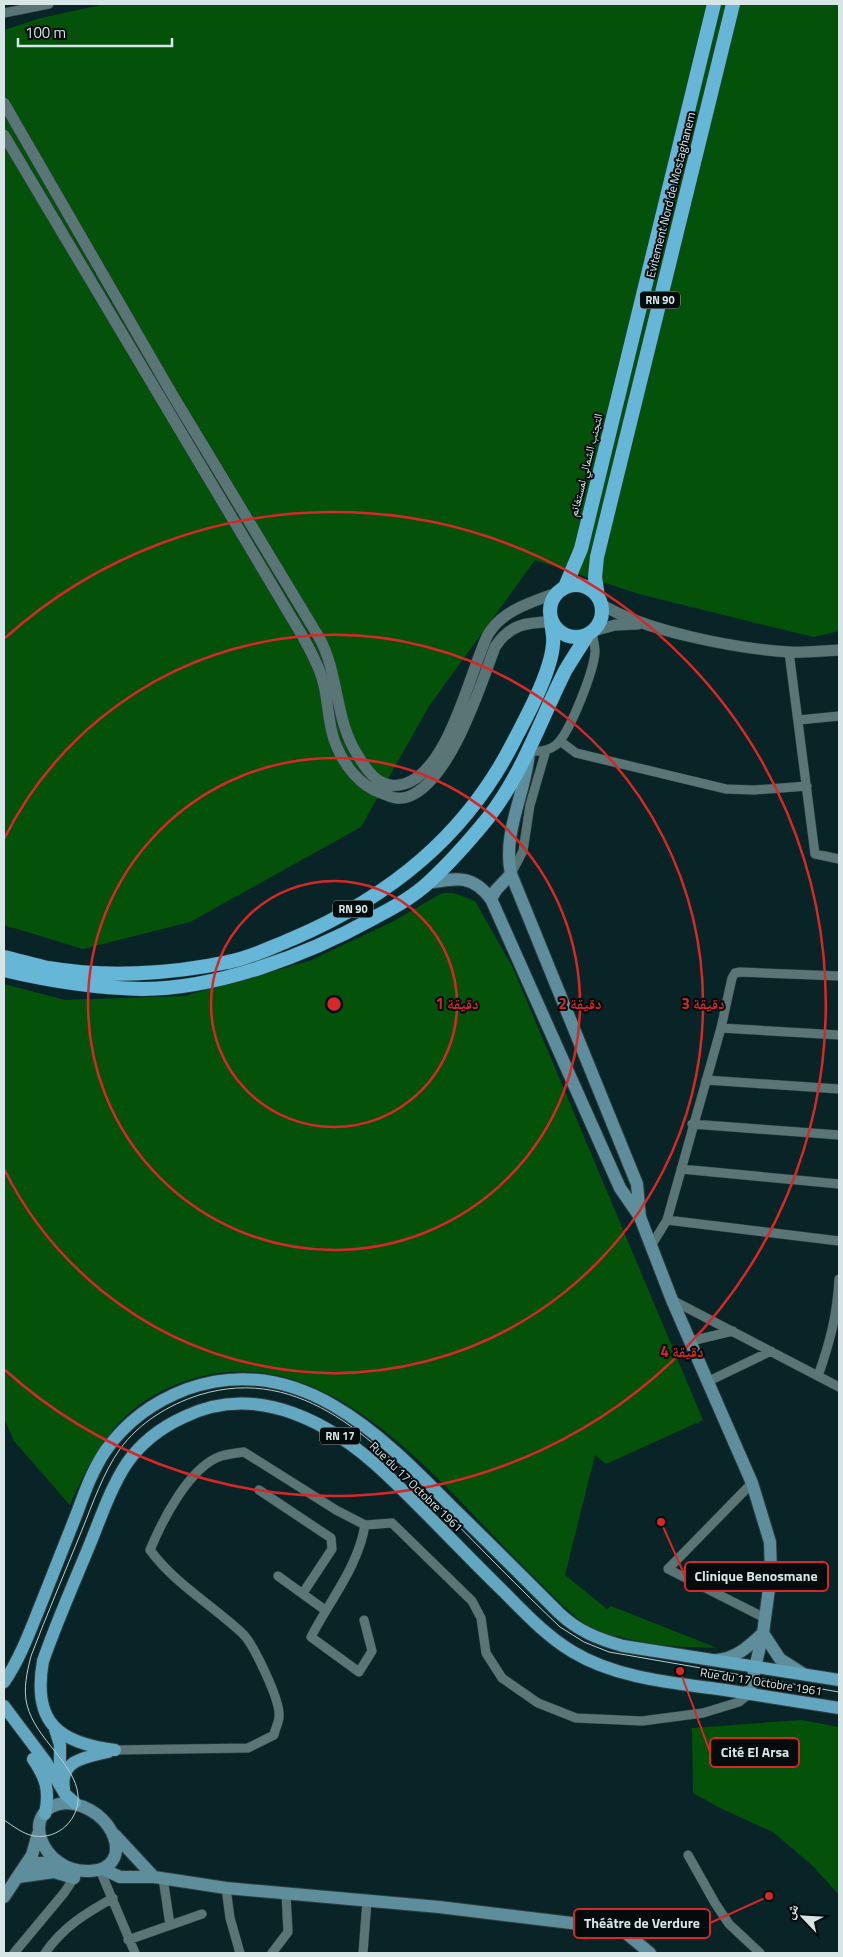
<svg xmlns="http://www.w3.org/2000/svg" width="843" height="1957" font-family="'Titillium Web','Noto Naskh Arabic',sans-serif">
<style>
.green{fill:#045209}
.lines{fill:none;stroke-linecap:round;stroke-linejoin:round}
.minor-casing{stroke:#2f3d3e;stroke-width:10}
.tertiary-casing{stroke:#2f3d3e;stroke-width:12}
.secondary-casing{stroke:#2f3d3e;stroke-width:14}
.primary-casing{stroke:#2f3d3e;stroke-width:14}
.trunk-casing{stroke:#2f3d3e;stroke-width:15}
.minor{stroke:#597576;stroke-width:9}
.tertiary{stroke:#597576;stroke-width:11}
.secondary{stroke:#5e8e9b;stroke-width:12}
.primary{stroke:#63a6bf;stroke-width:12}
.trunk{stroke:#66b6d8;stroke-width:14}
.tram{stroke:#bccdce;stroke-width:1}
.ring{fill:none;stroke:#d62828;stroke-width:2.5}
.labels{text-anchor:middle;stroke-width:4;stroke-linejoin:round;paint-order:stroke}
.shield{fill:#030b0c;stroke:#97a4a5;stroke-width:1}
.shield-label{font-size:11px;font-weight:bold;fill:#d6e6e6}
.street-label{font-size:12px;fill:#d6e6e6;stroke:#030b0c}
.centre{fill:#d62828;stroke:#030b0c;stroke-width:2.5}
.ring-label{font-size:15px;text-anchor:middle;font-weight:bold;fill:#d62828;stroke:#030b0c;stroke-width:4;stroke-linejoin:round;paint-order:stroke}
.leader{fill:none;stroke:#d62828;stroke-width:2}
.callout-dot{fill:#d62828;stroke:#030b0c;stroke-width:2}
.callout{fill:#030b0c;stroke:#d62828;stroke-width:2}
.callout-label{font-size:14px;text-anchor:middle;font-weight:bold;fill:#d6e6e6}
</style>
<rect width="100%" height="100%" fill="#092426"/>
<path class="green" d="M 105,4 L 839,4 L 839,631 L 813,637 L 639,594 L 535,560 L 429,706 L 361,827 L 190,922 L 83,949 L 4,925 L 4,30 L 41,18 Z
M 442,893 L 454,893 L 475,901 L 513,968 L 703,1420 L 606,1464 L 595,1455 L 565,1575 L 607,1609 L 611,1606 L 717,1648 C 680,1647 653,1646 617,1636 C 611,1635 603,1634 597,1631 C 577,1622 550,1592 533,1576 C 446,1492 337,1341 199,1377 C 126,1397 99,1440 70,1505 L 14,1441 L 4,1418 L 4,984 L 65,1000 L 184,996 L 309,961 L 392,922 Z
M 801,1720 L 839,1727 L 839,1895 L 813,1866 L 773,1832 L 722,1809 L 693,1793 L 692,1728 Z"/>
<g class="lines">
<g class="minor-casing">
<path id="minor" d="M 4,13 L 49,4
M 789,652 L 815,854 L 839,859
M 799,720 L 839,716
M 560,741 L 576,753 L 726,789 L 754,790 L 807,786
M 530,751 C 539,752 548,751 556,745 C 570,733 594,670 595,652 C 595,645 593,639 592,632
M 511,874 L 523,851 L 530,805 L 546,750
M 721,1028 L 839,1035
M 706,1080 L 839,1089
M 692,1124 L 839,1135
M 681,1169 L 839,1184
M 667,1220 L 839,1241
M 651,1246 L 667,1220 L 721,1028 L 732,978 L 735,973 L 740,972 L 839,976
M 672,1300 L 839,1387
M 691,1341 L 733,1331
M 818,1376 C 830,1342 837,1316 839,1279
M 709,1381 L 771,1351
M 752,1483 L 668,1569 L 765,1618
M 259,1490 L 331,1538 L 332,1549 L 303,1593
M 278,1576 L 325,1610
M 364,1620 L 372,1651 L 359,1672 L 311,1637 C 330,1600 358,1567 365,1525
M 115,1750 L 248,1748 L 274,1735 C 275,1729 279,1722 279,1717 C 281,1701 253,1643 242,1633 C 211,1604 175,1584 150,1550 C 162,1521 189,1467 221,1456 C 228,1454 236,1453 244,1452 L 336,1510 L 365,1525 L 392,1523 L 472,1601 L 481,1618 L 486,1653 L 502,1678 L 538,1703 L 576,1718 L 642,1721 L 703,1713 L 739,1702 L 749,1694
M 688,1855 L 715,1903 L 729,1924 L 760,1953
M 100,1870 L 135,1953
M 163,1878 L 170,1925
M 226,1888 L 230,1918 L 240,1953
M 128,1940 L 202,1914
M 14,1953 L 64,1893 L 76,1875
M 45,1953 C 63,1927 86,1913 113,1898
M 272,1953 L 288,1932 L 286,1894
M 363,1953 L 367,1901"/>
</g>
<g class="tertiary-casing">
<path id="tertiary" d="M 4,103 L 172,394 L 320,639 C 339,675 335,720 357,754 C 367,771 380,791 404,784 C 444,773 466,689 480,654 C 483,646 486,636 491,630 C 506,609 533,602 556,593
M 4,135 L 303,637 C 310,650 318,664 322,678 C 329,699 327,725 336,745 C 344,765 360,786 381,793 C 391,797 400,801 410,796 C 451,779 480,687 495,647 C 509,625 526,622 551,622
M 601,604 C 643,631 739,649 789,652 C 806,653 823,651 839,650
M 593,631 L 615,625 L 638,624"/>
</g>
<g class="secondary-casing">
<path id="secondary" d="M 529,752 C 526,793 502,832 511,874 L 637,1184 L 640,1217
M 428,883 C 456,878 472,874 491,899 L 620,1188 L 640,1217 L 672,1300 L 752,1483 L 770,1542 L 771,1574 L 763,1633 L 749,1694
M 491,899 L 496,890 L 511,874
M 763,1633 L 780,1659 L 802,1673
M 717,1660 C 737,1658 749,1646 763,1633
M 66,1803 C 115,1806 137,1869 90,1871 C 41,1874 17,1807 66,1803 Z
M 115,1835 L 154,1877
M 103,1869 L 120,1877 L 154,1877 L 226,1888 L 439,1907 L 621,1929 L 650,1953
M 23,1872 L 38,1863 L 60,1863
M 18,1877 L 54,1872 L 74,1878
M 4,1897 L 32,1855 L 38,1834"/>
</g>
<g class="primary-casing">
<path id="primary" d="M 4,1682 C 20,1659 30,1631 41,1604 C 53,1574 65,1543 77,1513 C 85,1491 93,1469 106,1450 C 126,1422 155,1401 187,1389 C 299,1349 383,1437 454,1509 C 489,1543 524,1578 559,1613 C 578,1631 598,1639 623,1646 L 839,1680
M 4,1706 L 46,1762 L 65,1794 L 75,1803
M 55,1729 L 60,1745 L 60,1781
M 115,1750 C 58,1743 32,1722 43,1661 C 57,1621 74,1583 90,1544 C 101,1517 111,1487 127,1463 C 141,1443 162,1427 184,1417 C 257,1381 333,1423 387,1475 C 426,1512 463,1552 502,1590 C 524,1612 546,1636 573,1652 C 618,1679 675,1683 725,1690 C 763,1696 801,1702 839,1708
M 33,1759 C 46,1778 50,1791 45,1814
M 64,1789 C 59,1760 86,1757 108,1752"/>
</g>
<g class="trunk-casing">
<path id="trunk" d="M550 611a26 26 0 1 1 52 0a26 26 0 1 1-52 0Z
M 565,587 L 581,549 L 714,4
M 598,597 L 595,577 L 597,557 L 733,4
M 4,957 C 18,960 33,965 48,968 C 106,978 171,974 228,962 C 250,958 272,947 292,939 C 390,897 467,835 515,739 C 528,714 551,672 553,644 C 554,637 552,629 551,622
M 4,970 C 50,981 95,988 142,989 C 217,989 307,955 372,919 C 392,908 412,898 429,882 C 450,863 470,840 488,818 C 524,771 539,723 565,671 C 572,659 580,647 587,636"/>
</g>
<use href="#minor" class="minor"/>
<use href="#tertiary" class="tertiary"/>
<use href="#secondary" class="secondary"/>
<use href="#primary" class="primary"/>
<use href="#trunk" class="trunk"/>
<path class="tram" d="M 4,1820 C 13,1826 23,1834 34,1836 C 58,1840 80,1819 78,1795 C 75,1763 36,1740 27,1705 C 23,1689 27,1672 31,1656 C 47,1614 65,1572 82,1530 C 93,1503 103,1473 120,1449 C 139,1423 168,1405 199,1395 C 303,1363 378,1445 444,1511 C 482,1550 520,1589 560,1627 L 584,1642 L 609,1652 L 839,1692"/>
</g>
<g class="ring">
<circle cx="334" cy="1004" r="123"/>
<circle cx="334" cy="1004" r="246"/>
<path d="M4 839A369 369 0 1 1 4 1169"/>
<path d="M5 638A492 492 0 1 1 5 1370"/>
</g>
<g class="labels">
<g class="shield">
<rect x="640" y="291.5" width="40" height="17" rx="4"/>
<rect x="333" y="900.5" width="40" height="17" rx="4"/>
<rect x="320" y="1427.5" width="40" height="17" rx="4"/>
</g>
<g class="shield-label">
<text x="660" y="304">RN 90</text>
<text x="353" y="913">RN 90</text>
<text x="340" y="1440">RN 17</text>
</g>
<g class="street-label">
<text transform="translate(671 195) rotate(-76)" y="4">Evitement Nord de Mostaghanem</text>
<text transform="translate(586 465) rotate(-76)" y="4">التجنب الشمالي لمستغانم</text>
<text transform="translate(416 1487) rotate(44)" y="4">Rue du 17 Octobre 1961</text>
<text transform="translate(761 1682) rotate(9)" y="4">Rue du 17 Octobre 1961</text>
</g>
</g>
<circle cx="334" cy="1004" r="8" class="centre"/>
<g class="ring-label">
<text x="457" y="1009">1 دقيقة</text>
<text x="580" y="1009">2 دقيقة</text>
<text x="703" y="1009">3 دقيقة</text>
<text x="682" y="1357">4 دقيقة</text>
</g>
<path class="leader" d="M661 1522L685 1576M680 1671L710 1752M769 1896L710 1923"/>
<g class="callout-dot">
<circle cx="661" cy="1522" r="5"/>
<circle cx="680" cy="1671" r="5"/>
<circle cx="769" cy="1896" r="5"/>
</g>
<g class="callout">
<rect x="685" y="1562" width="143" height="29" rx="5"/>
<rect x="710" y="1738" width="89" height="29" rx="5"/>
<rect x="574" y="1909" width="136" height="29" rx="5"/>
</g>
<g class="callout-label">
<text x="756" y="1581">Clinique Benosmane</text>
<text x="755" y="1757">Cité El Arsa</text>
<text x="642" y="1928">Théâtre de Verdure</text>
</g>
<rect width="843" height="1957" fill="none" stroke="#d6e6e6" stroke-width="10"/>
<g transform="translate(803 1917) rotate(295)" stroke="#030b0c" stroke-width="4" paint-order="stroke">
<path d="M0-4L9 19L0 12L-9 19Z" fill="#d6e6e6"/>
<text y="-8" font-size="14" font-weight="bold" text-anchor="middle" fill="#d6e6e6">ش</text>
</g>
<path d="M18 38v8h154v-8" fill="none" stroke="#d6e6e6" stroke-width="2.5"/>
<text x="25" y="38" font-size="15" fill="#d6e6e6" stroke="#030b0c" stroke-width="4" paint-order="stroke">100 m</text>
</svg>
